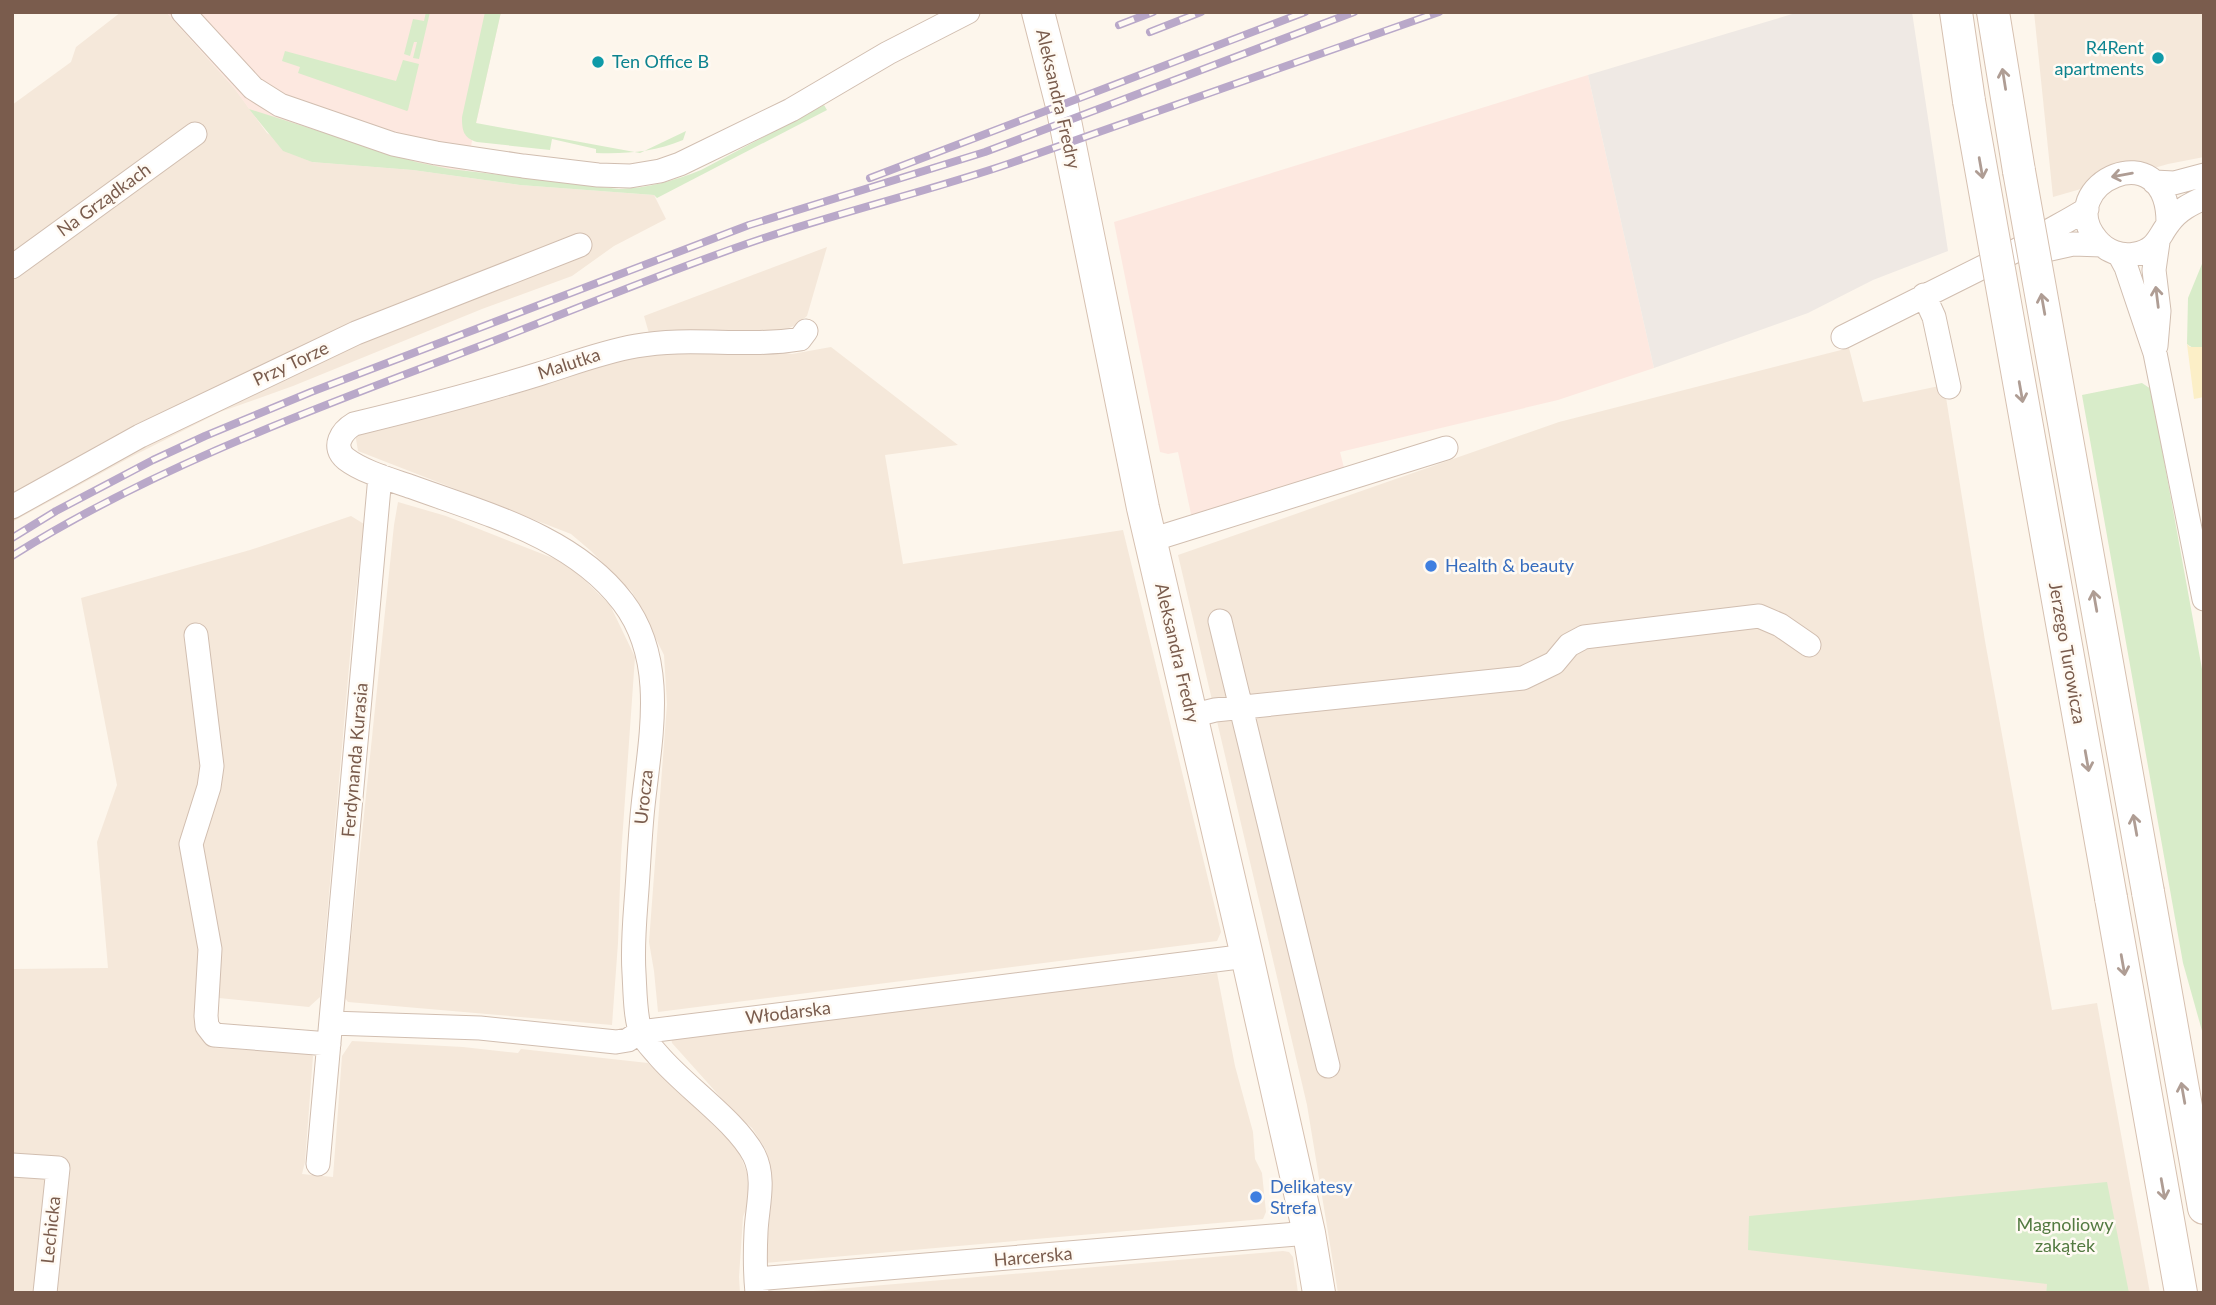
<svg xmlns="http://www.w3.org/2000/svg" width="2216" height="1305" font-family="Lato,sans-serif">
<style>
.residential{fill:#f5e8da}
.commercial{fill:#fde8e0}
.industrial{fill:#efe9e4}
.green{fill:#d8ecc9}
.sand{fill:#fcefc7}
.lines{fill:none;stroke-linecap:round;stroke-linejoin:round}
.street-casing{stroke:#d1beb0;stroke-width:25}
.secondary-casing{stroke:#d6c0b0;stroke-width:34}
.street{stroke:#fff;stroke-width:23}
.secondary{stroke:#fff;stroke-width:32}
.rail-casing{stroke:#b9a8c9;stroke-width:8}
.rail{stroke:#fffaf3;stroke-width:5;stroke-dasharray:16;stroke-linecap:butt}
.secondary-bridge-casing{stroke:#d6c0b0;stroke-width:34;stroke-linecap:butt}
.secondary-bridge{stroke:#fff;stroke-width:32}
.oneway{stroke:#af9d94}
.culture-dot{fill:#0f9aa8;stroke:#fffaf3;stroke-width:2.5}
.shop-dot{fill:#3f7fe0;stroke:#fffaf3;stroke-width:2.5}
.labels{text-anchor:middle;stroke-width:5;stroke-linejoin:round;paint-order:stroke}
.culture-label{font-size:18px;fill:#0d838f;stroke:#fffaf3;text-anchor:end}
.street-label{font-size:18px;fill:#7a5c4d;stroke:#fffaf3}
.shop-label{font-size:18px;fill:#366cbe;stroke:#fffaf3;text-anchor:start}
.park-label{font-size:18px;fill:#537a41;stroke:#fffaf3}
</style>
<rect width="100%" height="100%" fill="#fdf6ec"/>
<path class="residential" d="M 121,12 L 166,12 L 235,89 L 267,133 L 312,162 L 413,170 L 520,185 L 654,195 L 666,219 L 614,246 L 572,276 L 482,309 L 293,386 L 220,412 L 129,458 L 12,522 L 12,105 L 71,62 L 76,47 Z
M 2034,12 L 2204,12 L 2204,157 L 2168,164 L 2053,197 Z
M 827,247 L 807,316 L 796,325 L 770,336 L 650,337 L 644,316 Z
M 747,347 L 792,354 L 831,347 L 958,445 L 885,455 L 903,564 L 1123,530 L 1221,932 L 1217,941 L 658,1012 L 654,971 L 649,942 L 667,704 L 664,655 L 638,603 L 632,592 L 591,551 L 571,534 L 358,451 L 355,433 L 507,397 L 543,385 L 600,361 L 697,350 Z
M 1849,348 L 1863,402 L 1944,385 L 1985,641 L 2052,1010 L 2097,1003 L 2150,1293 L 2120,1293 L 2047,1285 L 2046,1293 L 1338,1293 L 1307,1105 L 1178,555 L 1559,422 Z
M 398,502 L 446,516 L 568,564 L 610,605 L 635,657 L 621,856 L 618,943 L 612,1025 L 348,1002 L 345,998 L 394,525 Z
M 351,516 L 364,524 L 354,610 L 320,997 L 309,1007 L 219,998 L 215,1048 L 310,1053 L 313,1056 L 305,1162 L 302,1174 L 333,1177 L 342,1056 L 352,1041 L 463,1047 L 518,1053 L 521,1049 L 648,1063 L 738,1149 L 747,1173 L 749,1201 L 743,1217 L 739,1277 L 740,1293 L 12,1293 L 12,969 L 108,968 L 97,842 L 117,785 L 81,598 L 250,550 Z
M 1217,973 L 1235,1066 L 1253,1132 L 1255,1159 L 1262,1173 L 1266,1212 L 1263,1219 L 765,1263 L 772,1195 L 770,1164 L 765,1148 L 752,1128 L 732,1110 L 672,1043 L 671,1037 Z
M 1283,1251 L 1289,1252 L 1293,1257 L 1298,1293 L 790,1293 Z"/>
<path class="commercial" d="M 166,12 L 501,12 L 464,177 L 413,170 L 312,162 L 283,151 L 252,113 L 235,89 Z
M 1588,75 L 1654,368 L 1558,400 L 1340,452 L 1345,472 L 1192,519 L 1178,452 L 1168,454 L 1160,452 L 1114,222 Z"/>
<path class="industrial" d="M 1799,12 L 1912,12 L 1948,251 L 1873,280 L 1808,313 L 1654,368 L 1588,75 Z"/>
<path class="green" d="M 426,12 L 430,12 L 419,59 L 413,58 L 417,42 L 414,42 L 410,56 L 404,54 L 413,19 L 424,21 Z
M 485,12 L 501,12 L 476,123 L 640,153 L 686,131 L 683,140 C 654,152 627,154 596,153 L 596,149 L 552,139 L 550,150 L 477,142 C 463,138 462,130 462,117 Z
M 285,51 L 396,81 L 403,60 L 419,64 L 408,110 L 407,111 L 298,73 L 300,67 L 282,61 Z
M 824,105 L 827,110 L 657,198 L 654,195 L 520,185 L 413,170 L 312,162 L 283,151 L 249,109 L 416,162 L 450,169 L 619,189 C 648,188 674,181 701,170 Z
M 2204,259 L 2204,347 C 2199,350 2191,348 2187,344 L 2188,298 Z
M 2142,383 L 2151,389 L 2204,680 L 2204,1038 L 2183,963 L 2082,395 Z
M 2107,1182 L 2129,1293 L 2046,1293 L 2047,1284 L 1748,1250 L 1749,1216 Z"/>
<path class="sand" d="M 2187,344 L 2190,347 L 2204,347 L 2204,397 L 2194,399 Z"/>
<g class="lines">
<g class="street-casing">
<path id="street" d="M 183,12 L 253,88 L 280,105 L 393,144 L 436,153 L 523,166 L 598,175 L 630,176 L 660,171 L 680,164 L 791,110 L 888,53 L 968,12
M 2154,182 L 2174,183 L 2204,175
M 2168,224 C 2169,129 2050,185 2097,240 C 2106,251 2121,257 2135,254 C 2157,250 2158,237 2169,223 C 2178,210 2191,204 2204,198
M 2019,249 L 2046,250 L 2073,244 L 2102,245
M 2119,254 L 2126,267 L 2155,353 L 2204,599
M 12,267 L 195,134
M 1924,295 L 1934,317 L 1949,387
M 1843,337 L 2019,249 C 2041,234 2065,223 2087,209
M 2156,346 L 2159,311 L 2154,270 L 2158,242
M 12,507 L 140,436 L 356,333 L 580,245
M 1151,540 L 1446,448
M 1220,621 L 1328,1066
M 196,635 L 212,766 L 209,787 L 191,844 L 210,949 L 206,1016 L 207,1026 L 214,1035 L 329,1044
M 1191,716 L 1215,710 L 1523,678 L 1554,663 L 1569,645 L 1584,637 L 1759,616 L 1780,625 L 1809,645
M 331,1023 L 480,1028 L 616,1042 L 628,1040 L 640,1032 L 1247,956
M 318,1164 L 380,476
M 12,1165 L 58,1168 L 45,1293
M 756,1279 L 1309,1233
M 757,1293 C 755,1273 755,1252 756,1232 C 757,1207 766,1179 754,1155 C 736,1121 684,1086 658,1055 C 652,1048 645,1041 641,1033 C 635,1018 635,989 634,973 C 632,945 635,917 637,889 C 639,862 640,834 643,806 C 650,739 668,661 623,602 C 574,537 486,514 412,487 C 392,480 363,472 346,459 C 331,447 342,431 354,424 C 416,409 478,393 539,374 C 571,364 602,352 636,346 C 690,336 746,348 800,339 L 806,331"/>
</g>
<g class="secondary-casing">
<path id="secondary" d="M 1038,12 L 1062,106 L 1143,508 L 1247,956 L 1309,1233 L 1319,1293
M 1956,12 L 1969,101
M 1993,12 L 2019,171
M 2148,892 L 2204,1208
M 2111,898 L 2181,1293"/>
</g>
<use href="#street" class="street"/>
<use href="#secondary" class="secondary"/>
<g class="rail-casing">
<path id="rail" d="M 1119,25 L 1153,12
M 1150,32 L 1201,12
M 870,178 L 1305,12
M 12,538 L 56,511 L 153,460 L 205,436 L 311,392 L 749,225 L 985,152 L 1354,12
M 12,556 C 160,463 326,405 488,343 C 579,308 669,270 761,239 C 844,211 929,191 1011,163 C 1154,113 1296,62 1439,12"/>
</g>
<use href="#rail" class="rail"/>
<g class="secondary-bridge-casing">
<path id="secondary-bridge" d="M 1969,101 L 2111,898
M 2019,171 L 2148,892"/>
</g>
<use href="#secondary-bridge" class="secondary-bridge"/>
</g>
<defs><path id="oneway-shaft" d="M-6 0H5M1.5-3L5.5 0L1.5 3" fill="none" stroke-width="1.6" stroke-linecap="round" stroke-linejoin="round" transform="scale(1.75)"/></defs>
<g class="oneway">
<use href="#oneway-shaft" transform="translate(2004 79) rotate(-99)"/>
<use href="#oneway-shaft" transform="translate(1981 168) rotate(80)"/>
<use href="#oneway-shaft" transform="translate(2122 175) rotate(170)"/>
<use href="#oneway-shaft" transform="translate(2157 297) rotate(-97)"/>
<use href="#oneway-shaft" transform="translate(2043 304) rotate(-100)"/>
<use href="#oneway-shaft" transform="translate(2021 392) rotate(80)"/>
<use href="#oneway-shaft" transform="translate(2095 601) rotate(-100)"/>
<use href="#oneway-shaft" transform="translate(2087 761) rotate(80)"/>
<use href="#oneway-shaft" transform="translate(2135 825) rotate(-100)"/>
<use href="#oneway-shaft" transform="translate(2123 965) rotate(80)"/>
<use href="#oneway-shaft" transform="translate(2183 1093) rotate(-100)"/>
<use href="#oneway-shaft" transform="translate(2163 1189) rotate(80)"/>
</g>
<g class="culture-dot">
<circle cx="2158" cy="58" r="7"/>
<circle cx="598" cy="62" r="7"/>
</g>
<g class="shop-dot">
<circle cx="1431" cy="566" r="7"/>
<circle cx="1256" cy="1197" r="7"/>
</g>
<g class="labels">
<g class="culture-label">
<text x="2144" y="54">R4Rent<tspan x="2144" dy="21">apartments</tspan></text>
<text x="612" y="68" text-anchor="start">Ten Office B</text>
</g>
<g class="street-label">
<text transform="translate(1058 99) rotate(77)" y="6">Aleksandra Fredry</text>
<text transform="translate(104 200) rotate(-36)" y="6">Na Grządkach</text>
<text transform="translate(291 364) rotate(-25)" y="6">Przy Torze</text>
<text transform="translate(569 364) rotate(-18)" y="6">Malutka</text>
<text transform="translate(1177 653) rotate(77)" y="6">Aleksandra Fredry</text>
<text transform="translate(2067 653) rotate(80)" y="6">Jerzego Turowicza</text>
<text transform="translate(355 760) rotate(-85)" y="6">Ferdynanda Kurasia</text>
<text transform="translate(644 797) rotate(-84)" y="6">Urocza</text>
<text transform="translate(788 1013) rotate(-7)" y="6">Włodarska</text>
<text transform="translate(51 1230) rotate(-84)" y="6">Lechicka</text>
<text transform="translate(1033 1257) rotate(-5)" y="6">Harcerska</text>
</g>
<g class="shop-label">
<text x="1445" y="572">Health &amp; beauty</text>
<text x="1270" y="1193">Delikatesy<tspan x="1270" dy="21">Strefa</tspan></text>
</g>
<g class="park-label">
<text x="2065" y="1231">Magnoliowy<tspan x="2065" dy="21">zakątek</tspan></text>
</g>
</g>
<rect width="2216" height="1305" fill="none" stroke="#7a5c4d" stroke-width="28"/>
</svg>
